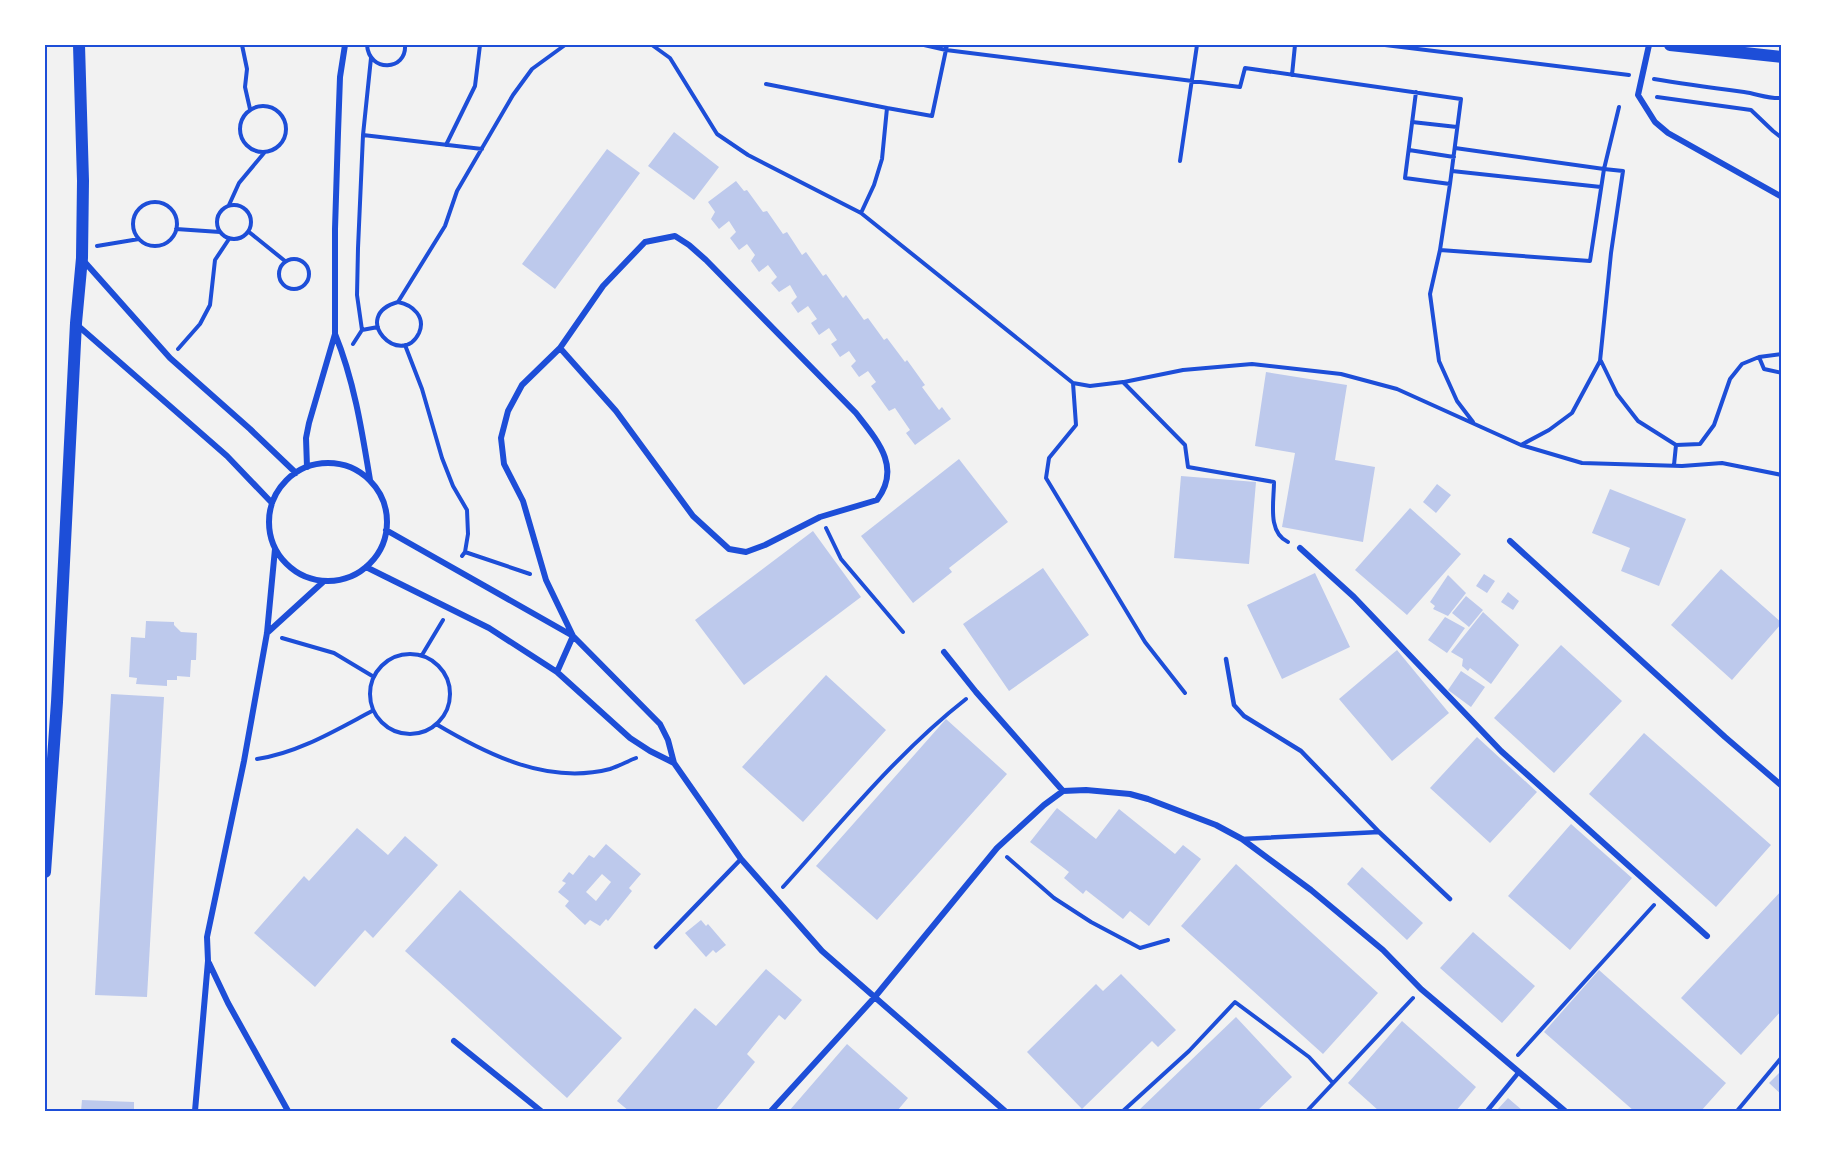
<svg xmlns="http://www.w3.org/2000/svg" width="1827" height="1156" font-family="Cabin,sans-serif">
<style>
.building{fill:#bdc9ec;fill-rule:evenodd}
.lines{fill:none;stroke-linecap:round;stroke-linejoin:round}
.path{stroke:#1d4ed8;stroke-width:4}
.service{stroke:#1d4ed8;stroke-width:4.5}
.minor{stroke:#1d4ed8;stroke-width:6}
.secondary{stroke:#1d4ed8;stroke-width:12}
.neatline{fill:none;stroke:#1d4ed8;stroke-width:2}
</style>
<rect width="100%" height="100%" fill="#f2f2f2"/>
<path class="building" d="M 674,132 L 719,167 L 694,200 L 648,166 Z
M 607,149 L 640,173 L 555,289 L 522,264 Z
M 736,181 L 744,191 L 747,190 L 763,212 L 767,211 L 783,234 L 787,232 L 802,255 L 806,252 L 823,276 L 826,274 L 843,298 L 846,295 L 864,320 L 868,318 L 884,340 L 887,338 L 905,362 L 907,360 L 925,385 L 922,387 L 939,410 L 942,407 L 951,419 L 915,445 L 906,433 L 910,430 L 895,408 L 889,411 L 871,386 L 876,382 L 868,371 L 859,377 L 851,366 L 856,361 L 849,351 L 840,357 L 831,344 L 837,340 L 829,328 L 819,335 L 811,323 L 817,319 L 808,306 L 798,313 L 791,303 L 797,297 L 790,285 L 779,292 L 771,283 L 777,277 L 768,265 L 759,272 L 751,261 L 755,255 L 747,244 L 739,250 L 730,238 L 736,232 L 729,221 L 719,229 L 711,219 L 715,212 L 708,202 Z
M 1266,372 L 1347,385 L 1335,460 L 1375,467 L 1363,542 L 1282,527 L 1295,453 L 1255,446 Z
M 959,459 L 1008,522 L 949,568 L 952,572 L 913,603 L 861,536 Z
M 1181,476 L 1256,482 L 1249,564 L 1174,558 Z
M 1437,484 L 1451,495 L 1436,513 L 1423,502 Z
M 1610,489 L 1686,519 L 1659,586 L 1621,571 L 1630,548 L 1592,533 Z
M 1410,508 L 1461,554 L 1407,615 L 1355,570 Z
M 813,531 L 861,597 L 744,685 L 695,620 Z
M 1043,568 L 1089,635 L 1009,691 L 963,624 Z
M 1721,569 L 1782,623 L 1732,680 L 1671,625 Z
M 1315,573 L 1350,647 L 1282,679 L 1247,605 Z
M 1484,574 L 1495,581 L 1487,593 L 1476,586 Z
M 1448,575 L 1466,593 L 1448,616 L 1433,609 L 1435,606 L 1430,602 Z
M 1508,592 L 1519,601 L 1513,610 L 1501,602 Z
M 1466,596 L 1483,610 L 1469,627 L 1452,613 Z
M 1483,612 L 1519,645 L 1491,684 L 1470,668 L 1468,671 L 1462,666 L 1463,659 L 1451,652 Z
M 1445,617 L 1465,628 L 1447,653 L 1428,640 Z
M 146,621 L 174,622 L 174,625 L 181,632 L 197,633 L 196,660 L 191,660 L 190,677 L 177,676 L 177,680 L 167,680 L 167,686 L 136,684 L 137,678 L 129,677 L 131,637 L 145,638 Z
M 1561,645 L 1622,701 L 1554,773 L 1494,718 Z
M 1397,650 L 1449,713 L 1392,761 L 1339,699 Z
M 1461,671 L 1485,687 L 1471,707 L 1448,690 Z
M 826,675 L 886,730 L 803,822 L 742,767 Z
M 111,694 L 164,697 L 147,997 L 95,995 Z
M 946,719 L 1007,774 L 877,920 L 816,866 Z
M 1644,733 L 1771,845 L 1716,907 L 1589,794 Z
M 1477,737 L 1537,792 L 1490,843 L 1430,788 Z
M 1057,808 L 1096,839 L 1119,809 L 1175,854 L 1183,845 L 1201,859 L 1149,926 L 1130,911 L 1123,919 L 1086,890 L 1083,894 L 1064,878 L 1069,872 L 1030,842 Z
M 1571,824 L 1632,878 L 1570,950 L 1508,896 Z
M 357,828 L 388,855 L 405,836 L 438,865 L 373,938 L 365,930 L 315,987 L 254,933 L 304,876 L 309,881 Z
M 606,844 L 641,874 L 629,888 L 632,891 L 608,921 L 606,919 L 600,926 L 590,920 L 585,925 L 565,906 L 569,901 L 558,892 L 566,883 L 562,881 L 569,872 L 573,875 L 589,855 L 594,858 ZM 602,874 L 611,882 L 596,901 L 586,892 Z
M 1236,864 L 1378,993 L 1323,1054 L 1181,926 Z
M 1362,867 L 1423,923 L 1407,940 L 1347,884 Z
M 460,890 L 622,1038 L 567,1098 L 405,951 Z
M 1782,890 L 1782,1010 L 1741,1055 L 1681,998 Z
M 701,920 L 706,926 L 708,924 L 726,945 L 716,953 L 713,950 L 706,957 L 685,933 Z
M 1473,932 L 1535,986 L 1502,1023 L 1440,968 Z
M 766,969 L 802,1000 L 785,1020 L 779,1015 L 763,1034 L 747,1054 L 755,1062 L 715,1111 L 629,1111 L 617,1101 L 695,1008 L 716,1026 Z
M 1599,970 L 1726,1083 L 1701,1111 L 1634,1111 L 1544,1032 Z
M 1121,974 L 1176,1030 L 1158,1047 L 1152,1041 L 1082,1109 L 1027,1052 L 1096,984 L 1103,991 Z
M 1236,1017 L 1292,1077 L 1257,1111 L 1138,1111 Z
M 1402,1021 L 1476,1087 L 1456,1111 L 1379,1111 L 1348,1083 Z
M 847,1044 L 908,1098 L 897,1111 L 789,1111 Z
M 1782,1070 L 1782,1095 L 1769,1083 Z
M 1508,1098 L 1523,1111 L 1496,1111 Z
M 82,1100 L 134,1102 L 134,1111 L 81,1111 Z"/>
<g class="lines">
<path class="path" d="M 242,45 L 247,69 L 245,87 L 250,109
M 367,45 C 369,73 407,71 405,45
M 652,45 L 670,58 L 717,134 L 748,155 L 861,213
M 924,45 L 946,50 L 1240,87 L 1245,68 L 1461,99 L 1450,184 L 1405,178 L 1416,92
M 947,45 L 932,116 L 887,108 L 882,159 L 874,185 L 861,213 L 1073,383 L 1090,386 L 1123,382 L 1185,445 L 1188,467 L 1274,482 C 1274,502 1267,532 1288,542
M 1385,45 L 1629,75
M 1292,75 L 1295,45
M 1654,79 C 1684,84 1714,88 1744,92 C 1758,94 1768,99 1782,98
M 766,84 L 887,108
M 1657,97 L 1751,110 L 1773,131 L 1782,138
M240 129a23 23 0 1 1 46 0a23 23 0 1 1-46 0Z
M 1412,122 L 1457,127
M 363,135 L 482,149
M 446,145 L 475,86 L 480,45
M 1455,148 L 1604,169 L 1619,107
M 1409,150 L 1454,157
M 1180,161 L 1197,45
M 1452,171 L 1601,187
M 1450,184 L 1440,250 L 1590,261 L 1604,169 L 1623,171 L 1611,253 L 1600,361 L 1572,413 L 1549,430 L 1521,445
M133 224a22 22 0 1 1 44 0a22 22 0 1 1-44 0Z
M217 222a17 17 0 1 1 34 0a17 17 0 1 1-34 0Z
M 229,205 L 239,183 L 264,153
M 176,229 L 220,232
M 249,232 L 285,261
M 97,246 L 139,239
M 1440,250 L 1430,294 L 1439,361 L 1457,401 L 1473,422
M279 274a15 15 0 1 1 30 0a15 15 0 1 1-30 0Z
M 398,302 C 413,305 426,317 419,333 C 401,370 348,316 398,302 L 445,226 L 457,191 L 513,95 L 532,69 L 565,45
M 362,330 L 378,327
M 353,344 L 362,330 L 357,295 L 358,248 L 363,135 L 371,58
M 405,345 L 422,389 L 442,458 L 453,486 L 467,510 L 468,534 L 465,552 L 462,556
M 178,349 L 200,324 L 210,305 L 215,260 L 229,239
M 1759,357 L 1764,369 L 1782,373
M 1601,361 L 1617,394 L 1638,421 L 1676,445 L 1674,465
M 1124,382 L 1183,370 L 1252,364 L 1341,374 L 1397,389 L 1521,445 L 1582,463 L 1682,466 L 1722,463 L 1782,475
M 1073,383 L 1076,425 L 1049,458 L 1046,478 L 1145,642 L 1185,693
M 1676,445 L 1700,444 L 1714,425 L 1730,379 L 1742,364 L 1759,357 L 1782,354
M 826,528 L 841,559 L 903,632
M 465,552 L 530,574
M 282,638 L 334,653 L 374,677
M370 694a40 40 0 1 1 80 0a40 40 0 1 1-80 0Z
M 422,655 L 443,620
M 436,724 C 488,755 548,785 610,769 C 619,766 628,761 636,758
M 257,759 C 298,753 336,730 372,711
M 1007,857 L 1054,898 L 1091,922 L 1140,948 L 1168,940
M 783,887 C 841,823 897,753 966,699
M 1518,1055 L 1654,905
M 1123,1111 L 1189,1051 L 1235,1002 L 1309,1057 L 1333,1083
M 1307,1111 L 1413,998
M 1737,1111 L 1782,1057"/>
<path class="service" d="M 1226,659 L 1234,705 L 1244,716 L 1301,751 L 1379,832 L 1450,899
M 1242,839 L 1379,832
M 656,947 L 741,859
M 1487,1111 L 1519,1072"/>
<path class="minor" d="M 1649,45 L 1638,95 L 1655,122 L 1668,133 L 1782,197
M 82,259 L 170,358 L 250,429 L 296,473
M 76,324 L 227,456 L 272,503
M 335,334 C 354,380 362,431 370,480
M269 522a59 59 0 1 1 118 0a59 59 0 1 1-118 0Z
M 307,467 L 306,438 L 309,423 L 335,334 L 335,229 L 338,133 L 340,77 L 345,45
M 386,530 L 573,636 L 660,724 L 668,740 L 674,763 L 741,859 L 822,951 L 1005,1111
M 1510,541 L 1725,737 L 1782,786
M 1300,548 L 1354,597 L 1501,751 L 1707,936
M 366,567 L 489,628 L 557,672 L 630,738 L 650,751 L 674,763
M 267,633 L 323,582
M 944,652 L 976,692 L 1063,791
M 557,672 L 573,636 L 546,580 L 523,501 L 504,464 L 501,438 L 508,411 L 522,385 L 560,348 L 603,286 L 645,242 L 675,236 L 689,245 L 706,260 L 856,413 C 877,440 902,467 877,500 L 820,517 L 765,545 L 746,552 L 729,549 L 693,516 L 616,411 L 560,348
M 209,963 L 228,1003 L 288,1111
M 454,1041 L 541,1111
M 195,1111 L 208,961 L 207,937 L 244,761 L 267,633 L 275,549
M 771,1111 L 874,998 L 997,848 L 1044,805 L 1063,791 L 1086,790 L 1130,794 L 1148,799 L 1216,825 L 1242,839 L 1311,890 L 1383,950 L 1421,989 L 1565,1111"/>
<path class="secondary" d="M 1670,45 L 1782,57
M 45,872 L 57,702 L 76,323 L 82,258 L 83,181 L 79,45"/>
</g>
<rect width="1827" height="1156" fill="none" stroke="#ffffff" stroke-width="93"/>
<rect x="46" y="46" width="1734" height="1064" class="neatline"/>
</svg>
